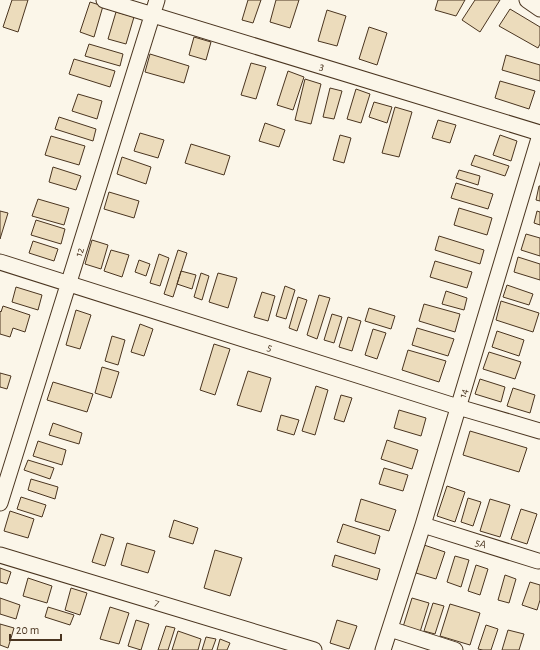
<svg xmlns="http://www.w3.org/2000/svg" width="540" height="650" font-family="'Alegreya Sans',sans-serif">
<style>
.building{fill:#ecdcbc;stroke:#4a3520}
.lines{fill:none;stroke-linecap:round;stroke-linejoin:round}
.street-casing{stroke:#4a3520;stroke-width:17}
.street{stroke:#fbf6e9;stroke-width:15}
.labels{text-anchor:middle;stroke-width:3;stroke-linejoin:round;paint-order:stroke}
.street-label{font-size:11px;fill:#4a3520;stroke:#fbf6e9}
</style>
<rect width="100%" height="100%" fill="#fbf6e9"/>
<path class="building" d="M 12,0 L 28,0 L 18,32 L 3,27 Z
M 248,0 L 261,0 L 253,23 L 242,20 Z
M 276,0 L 299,0 L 290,28 L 270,22 Z
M 438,0 L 465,0 L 456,16 L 435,10 Z
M 475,0 L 500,0 L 480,32 L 462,20 Z
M 90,2 L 103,6 L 94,37 L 80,32 Z
M 510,9 L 540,27 L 540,44 L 538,48 L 499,26 Z
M 327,10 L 346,16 L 337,46 L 318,41 Z
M 116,12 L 134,17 L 126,44 L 108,39 Z
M 369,27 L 387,33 L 377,65 L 359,59 Z
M 194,37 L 211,42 L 206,60 L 189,55 Z
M 89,44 L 123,54 L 120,66 L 85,56 Z
M 150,54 L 189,66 L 184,83 L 145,72 Z
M 506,55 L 540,65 L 540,81 L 502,70 Z
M 74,59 L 115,71 L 110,87 L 69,74 Z
M 251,63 L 266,67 L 256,99 L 241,95 Z
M 288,71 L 304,77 L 293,110 L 277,105 Z
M 305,79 L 321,84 L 311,124 L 295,120 Z
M 500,81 L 535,91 L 529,109 L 495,98 Z
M 330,88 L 342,91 L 334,119 L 323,117 Z
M 356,89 L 370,94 L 361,123 L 347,119 Z
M 78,94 L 102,101 L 97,119 L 72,111 Z
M 374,102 L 392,107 L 387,123 L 369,117 Z
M 395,107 L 412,112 L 399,157 L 382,153 Z
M 59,117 L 96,129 L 93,141 L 55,129 Z
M 438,120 L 456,125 L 450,143 L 432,138 Z
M 265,123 L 285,130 L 279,147 L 259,141 Z
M 140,133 L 164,140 L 158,158 L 134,151 Z
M 340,135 L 351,138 L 344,163 L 333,160 Z
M 500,135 L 517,141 L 511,161 L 493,155 Z
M 51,136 L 85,146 L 79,165 L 45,155 Z
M 191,144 L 230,156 L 224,175 L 185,163 Z
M 475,155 L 509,166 L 505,176 L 471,165 Z
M 122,157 L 151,167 L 146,184 L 117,174 Z
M 53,167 L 81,176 L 76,190 L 49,182 Z
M 459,170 L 480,176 L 478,185 L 456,178 Z
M 456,183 L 493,194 L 488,209 L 451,198 Z
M 539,186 L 540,186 L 540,201 L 536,200 Z
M 109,192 L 139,201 L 134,218 L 104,209 Z
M 38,199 L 69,208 L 64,225 L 32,216 Z
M 459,208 L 492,218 L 487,235 L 454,225 Z
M 0,211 L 8,213 L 0,239 Z
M 537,211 L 540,212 L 540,225 L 534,223 Z
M 36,220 L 65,229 L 61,244 L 31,235 Z
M 526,234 L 540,238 L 540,256 L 521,250 Z
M 439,236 L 484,250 L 480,264 L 435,250 Z
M 92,240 L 108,245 L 101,269 L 85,264 Z
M 33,241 L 58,249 L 54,261 L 29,253 Z
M 111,250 L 129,255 L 122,277 L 104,271 Z
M 178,250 L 187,253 L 173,297 L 164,294 Z
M 159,254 L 169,258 L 160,286 L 150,283 Z
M 518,257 L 540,264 L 540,280 L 514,272 Z
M 139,260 L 150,264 L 146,276 L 135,272 Z
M 435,261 L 472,272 L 467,288 L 430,277 Z
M 181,271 L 196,275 L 192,289 L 177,284 Z
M 201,273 L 209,276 L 202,300 L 194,297 Z
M 218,273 L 237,278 L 228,308 L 209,302 Z
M 507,285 L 533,294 L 529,305 L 503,297 Z
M 285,286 L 295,290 L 286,319 L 276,316 Z
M 16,287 L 42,295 L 38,310 L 12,302 Z
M 446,291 L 467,298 L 464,310 L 442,304 Z
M 262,292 L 275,296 L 268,321 L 254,317 Z
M 319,295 L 330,298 L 317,339 L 307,335 Z
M 298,297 L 307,300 L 297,331 L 289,328 Z
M 501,301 L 539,313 L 533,332 L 496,320 Z
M 424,304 L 460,314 L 455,332 L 419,321 Z
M 3,306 L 30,315 L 25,332 L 13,328 L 10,337 L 0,334 L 0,311 L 1,312 Z
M 369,308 L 395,316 L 391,329 L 365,321 Z
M 76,310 L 91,315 L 80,349 L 66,345 Z
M 332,314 L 342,317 L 334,343 L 324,340 Z
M 348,317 L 361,321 L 352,351 L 339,347 Z
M 140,324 L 153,329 L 144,356 L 131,352 Z
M 417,328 L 454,339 L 448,356 L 412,345 Z
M 373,329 L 386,333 L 377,359 L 365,355 Z
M 497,331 L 524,340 L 519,356 L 492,347 Z
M 112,336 L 125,340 L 118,365 L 105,361 Z
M 214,344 L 230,349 L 215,395 L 200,390 Z
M 408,350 L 446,361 L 439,382 L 402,370 Z
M 489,352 L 521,362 L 515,379 L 483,369 Z
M 102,367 L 119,372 L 111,398 L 95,393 Z
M 248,371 L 271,378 L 261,412 L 237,405 Z
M 0,373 L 11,376 L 7,389 L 0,387 Z
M 480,379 L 505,387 L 501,402 L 475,394 Z
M 53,382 L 93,394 L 87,412 L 47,400 Z
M 316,386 L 328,390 L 315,435 L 302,431 Z
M 513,388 L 535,395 L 530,413 L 507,406 Z
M 341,395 L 352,398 L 344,422 L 334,419 Z
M 399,410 L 426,418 L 421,436 L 394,428 Z
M 281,415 L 299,420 L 294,435 L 277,430 Z
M 53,423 L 82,433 L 79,444 L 49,435 Z
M 470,431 L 527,448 L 519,472 L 463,455 Z
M 387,440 L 418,450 L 412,469 L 381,459 Z
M 38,441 L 66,450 L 62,465 L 33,456 Z
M 28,460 L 54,468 L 50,479 L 24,470 Z
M 384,468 L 408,475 L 403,491 L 379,484 Z
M 31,479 L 58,487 L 55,499 L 28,490 Z
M 447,486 L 465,492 L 455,522 L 437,516 Z
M 21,497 L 46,505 L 42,517 L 17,509 Z
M 468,498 L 481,502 L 473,526 L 461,522 Z
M 361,499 L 396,510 L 389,531 L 355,521 Z
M 490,499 L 510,505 L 500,537 L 480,531 Z
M 521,509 L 537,514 L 527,544 L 511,539 Z
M 10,511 L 34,519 L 28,538 L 4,531 Z
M 174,520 L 198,528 L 193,544 L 169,537 Z
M 343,524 L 380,536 L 375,554 L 337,542 Z
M 101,534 L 114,538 L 105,566 L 92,562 Z
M 127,543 L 155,551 L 148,573 L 121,565 Z
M 424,545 L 445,552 L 436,579 L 416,573 Z
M 215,550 L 242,558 L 230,596 L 204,588 Z
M 335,555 L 380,569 L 377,580 L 332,566 Z
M 455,556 L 469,560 L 461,587 L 447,582 Z
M 476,565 L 488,569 L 480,595 L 468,591 Z
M 0,568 L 11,572 L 7,584 L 0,582 Z
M 505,575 L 516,579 L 509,603 L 498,600 Z
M 28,578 L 52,586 L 47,603 L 23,596 Z
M 530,582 L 540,585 L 540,600 L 537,610 L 522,605 Z
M 71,588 L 87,593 L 80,615 L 65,610 Z
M 0,598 L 20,605 L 16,619 L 0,614 Z
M 412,598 L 429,603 L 420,632 L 403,627 Z
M 433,603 L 444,606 L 435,634 L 424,631 Z
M 450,604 L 480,613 L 470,645 L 440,636 Z
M 48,607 L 74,615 L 70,625 L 45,617 Z
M 110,607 L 129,613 L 119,644 L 100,639 Z
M 136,620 L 149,624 L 141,650 L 128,646 Z
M 337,620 L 357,626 L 349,649 L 330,643 Z
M 0,624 L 14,628 L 8,648 L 0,645 Z
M 486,625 L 498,629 L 491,650 L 483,650 L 478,649 Z
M 166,626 L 175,628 L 168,650 L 158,650 Z
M 508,630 L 524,634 L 519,650 L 502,650 Z
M 178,631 L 201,639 L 198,650 L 172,650 Z
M 206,637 L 216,639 L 212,650 L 202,650 Z
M 220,639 L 230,643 L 227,650 L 217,650 Z"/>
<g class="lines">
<g class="street-casing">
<path id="street" d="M 104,0 L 540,133
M 527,0 L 540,9
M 0,262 L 458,407 L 540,431
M 0,503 L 157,0
M 423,525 L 538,561
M 0,555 L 314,650
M 390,629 L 455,650
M 383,650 L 423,525 L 540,135"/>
</g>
<use href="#street" class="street"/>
</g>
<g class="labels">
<g class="street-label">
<text transform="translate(322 66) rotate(17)" y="4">3</text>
<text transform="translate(79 252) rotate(-73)" y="4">12</text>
<text transform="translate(270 347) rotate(18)" y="4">5</text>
<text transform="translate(463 393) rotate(-73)" y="4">14</text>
<text transform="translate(481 543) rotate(17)" y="4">5A</text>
<text transform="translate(157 602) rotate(17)" y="4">7</text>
</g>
</g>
<path d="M10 634v6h51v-6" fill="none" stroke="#4a3520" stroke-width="2"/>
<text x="16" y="634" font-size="12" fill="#4a3520" stroke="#fbf6e9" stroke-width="3" paint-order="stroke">20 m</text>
</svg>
